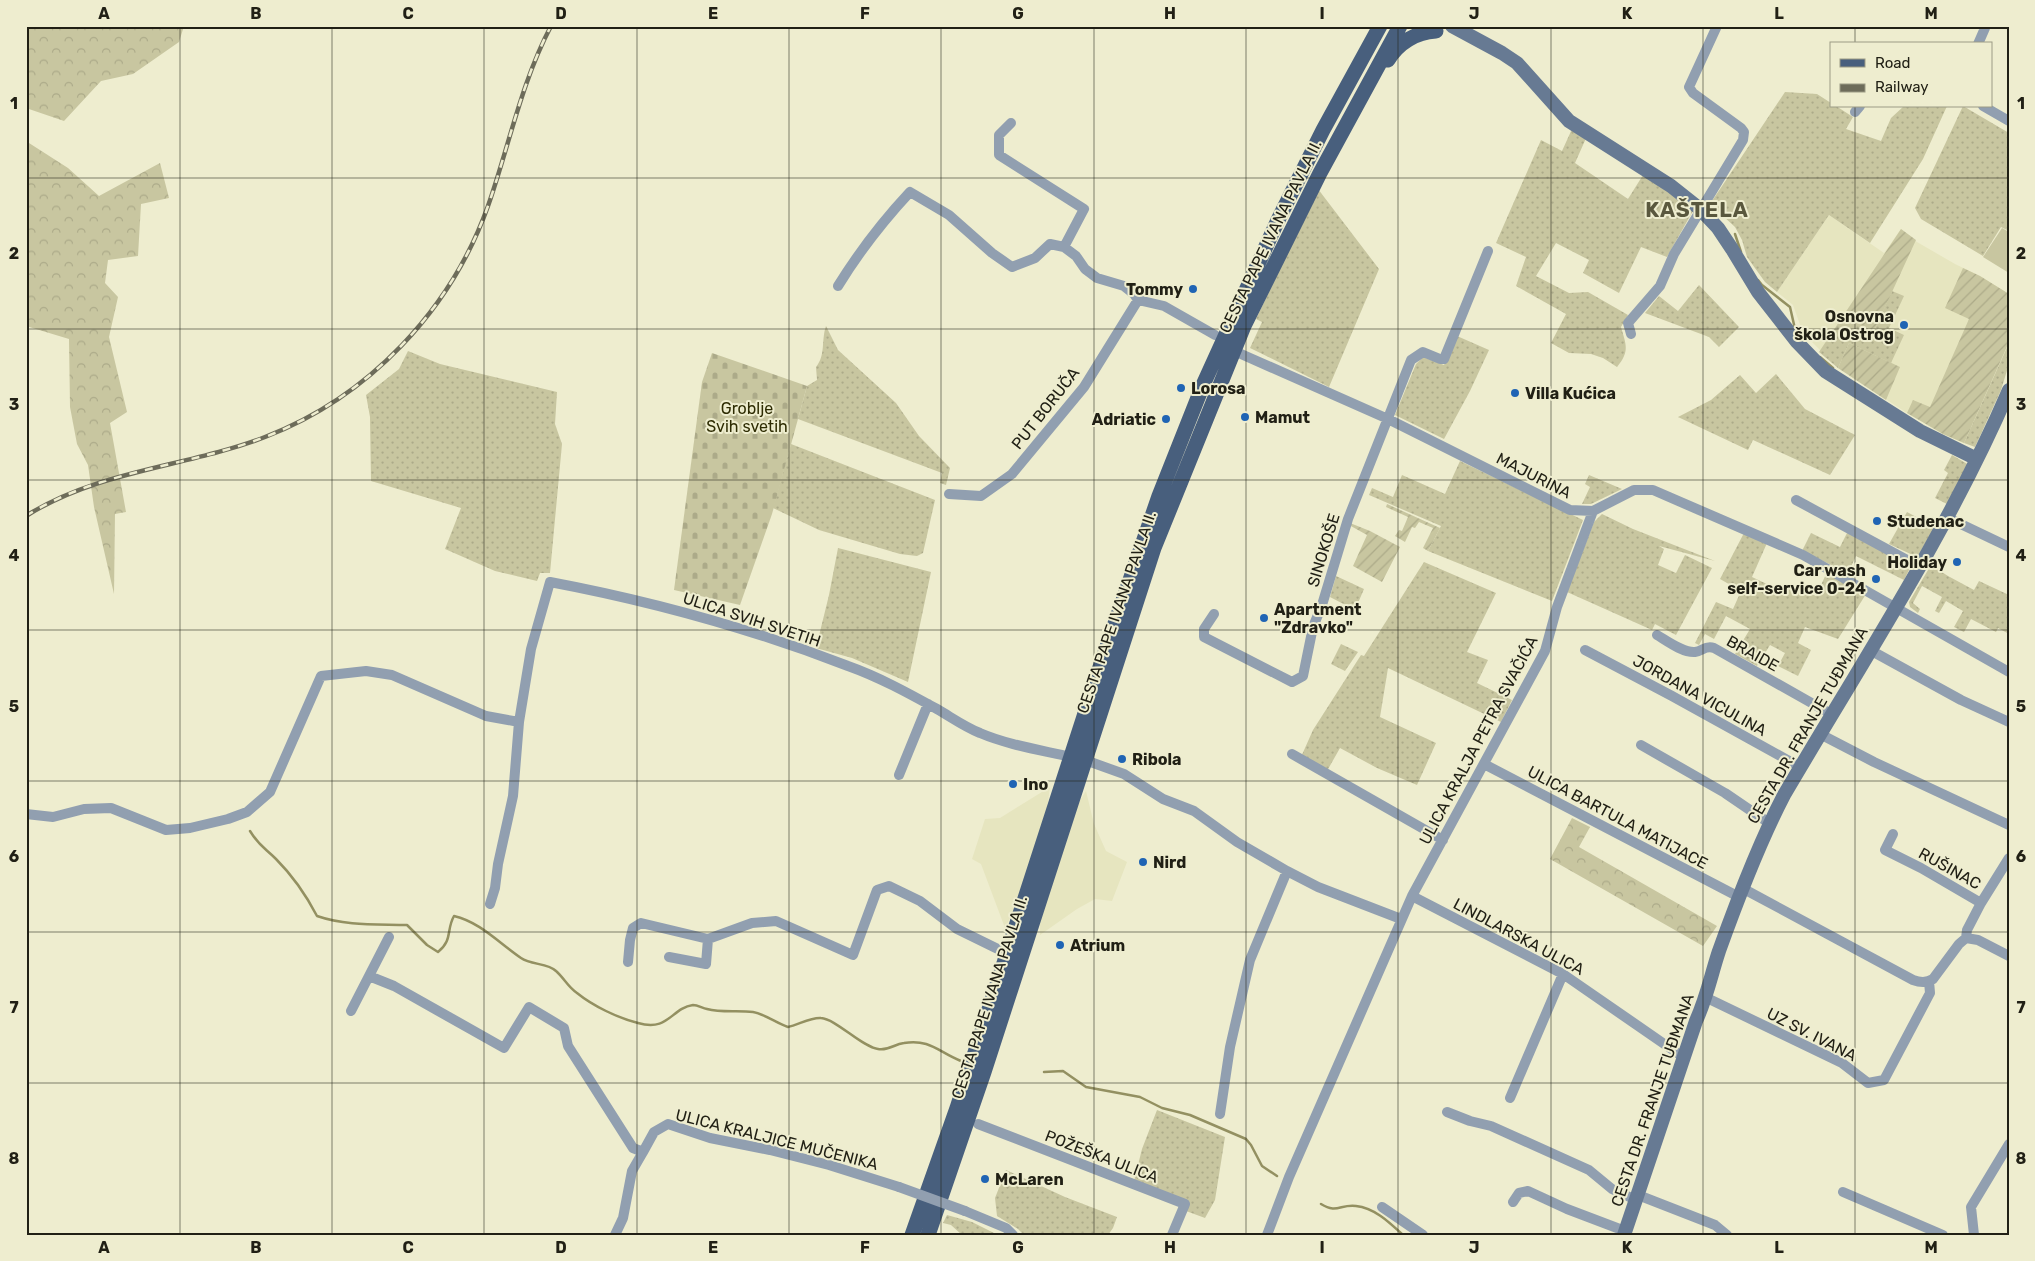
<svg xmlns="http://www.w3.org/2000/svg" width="2035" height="1261" font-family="Rubik,sans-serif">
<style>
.built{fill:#e6e5bf}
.grass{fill:url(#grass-dots)}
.forest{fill:url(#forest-crowns)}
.cemetery{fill:url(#cemetery-stones)}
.garden{fill:url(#garden-furrows)}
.pitch{fill:#c8c6a0}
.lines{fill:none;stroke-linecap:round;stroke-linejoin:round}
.stream{stroke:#939061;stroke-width:2.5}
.street{stroke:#919fb0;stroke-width:10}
.secondary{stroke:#677a93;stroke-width:14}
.primary{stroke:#485f7d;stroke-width:15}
.rail-casing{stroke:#6d6c5a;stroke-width:4.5}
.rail{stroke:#eeedcf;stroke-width:2.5;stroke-dasharray:8;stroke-linecap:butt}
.street-bridge{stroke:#919fb0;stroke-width:10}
.grid{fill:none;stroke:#212015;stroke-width:1;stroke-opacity:0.55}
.poi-dot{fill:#1f64b4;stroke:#eeedcf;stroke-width:2}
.labels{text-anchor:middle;stroke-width:4;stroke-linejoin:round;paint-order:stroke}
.street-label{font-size:16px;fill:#212015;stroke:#eeedcf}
.poi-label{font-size:16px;font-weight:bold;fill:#212015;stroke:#eeedcf;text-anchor:start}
.park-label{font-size:16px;fill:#2e2c03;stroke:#eeedcf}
.district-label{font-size:21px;font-weight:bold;letter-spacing:1px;fill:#5a583e;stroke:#eeedcf}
.neatline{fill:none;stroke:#212015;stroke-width:2}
.grid-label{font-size:16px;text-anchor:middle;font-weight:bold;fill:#212015}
</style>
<defs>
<pattern id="grass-dots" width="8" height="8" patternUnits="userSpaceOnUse" patternTransform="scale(1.25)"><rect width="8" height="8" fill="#c8c6a0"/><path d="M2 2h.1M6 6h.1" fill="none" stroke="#acaa89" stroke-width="1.8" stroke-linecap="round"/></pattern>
<pattern id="forest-crowns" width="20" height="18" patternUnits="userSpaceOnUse" patternTransform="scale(1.25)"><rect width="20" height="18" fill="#c8c6a0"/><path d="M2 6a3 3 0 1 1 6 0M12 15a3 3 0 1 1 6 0" fill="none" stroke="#acaa89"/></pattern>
<pattern id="cemetery-stones" width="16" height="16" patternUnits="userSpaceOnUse" patternTransform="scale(1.25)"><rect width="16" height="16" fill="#c8c6a0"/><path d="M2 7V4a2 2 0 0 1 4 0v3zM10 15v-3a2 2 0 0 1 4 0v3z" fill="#acaa89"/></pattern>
<pattern id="garden-furrows" width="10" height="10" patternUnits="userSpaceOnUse" patternTransform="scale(1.25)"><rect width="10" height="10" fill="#c8c6a0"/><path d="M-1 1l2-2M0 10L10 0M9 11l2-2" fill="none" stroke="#acaa89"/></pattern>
</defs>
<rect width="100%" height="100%" fill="#eeedcf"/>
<path class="built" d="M 1829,215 L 1884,253 L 1901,229 L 1917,242 L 1955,264 L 1980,276 L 2009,294 L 2009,343 L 1964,443 L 1943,434 L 1907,413 L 1838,368 L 1803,333 L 1793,305 L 1777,292 Z
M 1050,787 L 1047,810 L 1017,904 L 1005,928 L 981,864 L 972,859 L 985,819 L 1000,818 Z
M 1086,791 L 1094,824 L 1106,851 L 1127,862 L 1112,901 L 1095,899 L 1077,909 L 1040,935 L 1040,913 L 1072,813 Z"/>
<path class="grass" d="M 1785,92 L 1817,94 L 1831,103 L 1831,106 L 1836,106 L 1853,117 L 1846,129 L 1881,141 L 1891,118 L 1904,106 L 1947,106 L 1923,159 L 1870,243 L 1829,215 L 1777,292 L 1765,282 L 1747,257 L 1742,240 L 1735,227 L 1710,204 Z
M 1963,106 L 2009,133 L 2009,231 L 2001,227 L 1983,256 L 1921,219 L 1915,208 Z
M 1572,129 L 1587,136 L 1575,163 L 1628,199 L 1643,175 L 1694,209 L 1667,257 L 1641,247 L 1619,293 L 1583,273 L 1589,260 L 1556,243 L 1536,276 L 1569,293 L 1588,292 L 1628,315 L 1621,327 C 1626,345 1630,351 1617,367 L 1603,358 L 1591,354 L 1569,353 L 1551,343 L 1566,314 L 1516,286 L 1526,257 L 1496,243 L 1541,140 L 1562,151 Z
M 1318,189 L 1379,269 L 1329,387 L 1250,348 L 1262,322 L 1256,319 Z
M 1699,285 L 1739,327 L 1719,347 L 1709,337 L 1645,313 L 1659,296 L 1678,311 Z
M 1892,291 L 1904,296 L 1889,328 L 1904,335 L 1891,363 L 1849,343 L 1838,368 L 1819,352 L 1843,316 L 1874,331 Z
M 826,326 L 838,350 L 896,403 L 919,436 L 950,468 L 946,485 L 940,483 L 942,473 L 798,419 L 807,386 L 817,380 L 816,367 C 826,355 821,340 826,326 Z
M 1457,336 L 1489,350 L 1470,391 L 1444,439 L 1395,415 L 1416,364 L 1423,357 L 1444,365 Z
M 2009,343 L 2009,364 L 2001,390 L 1975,447 L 1964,443 Z
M 408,351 L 440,364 L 557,392 L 555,424 L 562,444 L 550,573 L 540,573 L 537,581 L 495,571 L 445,549 L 461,508 L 371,481 L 370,417 L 366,395 L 399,369 Z
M 1776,374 L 1805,409 L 1855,435 L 1830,475 L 1753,440 L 1748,450 L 1678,417 L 1711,400 L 1740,375 L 1756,393 Z
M 791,444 L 935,500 L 923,553 L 917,556 L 900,554 L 819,530 L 773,508 Z
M 1952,455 L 1969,465 L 1947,504 L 1935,498 L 1948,473 L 1944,470 Z
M 1460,461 L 1583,520 L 1552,601 L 1428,551 L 1441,526 L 1369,495 L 1372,488 L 1393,497 L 1402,475 L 1445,494 Z
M 1589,475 L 1622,489 L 1591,504 L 1582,504 L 1590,487 L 1585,484 Z
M 1907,512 L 1935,527 L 1917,557 L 1889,544 Z
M 1602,514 L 1633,529 L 1715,561 L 1659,546 L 1664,549 L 1658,565 L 1676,573 L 1685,555 L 1712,568 L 1676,635 L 1655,624 L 1652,630 L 1567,592 L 1594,522 Z
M 1848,531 L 1911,566 L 1904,580 L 1856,556 L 1848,573 L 1802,551 L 1811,533 L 1840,547 Z
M 1744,533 L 1767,543 L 1752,577 L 1784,592 L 1789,584 L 1816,596 L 1827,572 L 1866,594 L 1838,639 L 1805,627 L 1798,643 L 1811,650 L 1798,676 L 1778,666 L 1785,653 L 1770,645 L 1757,666 L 1735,654 L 1750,629 L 1726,616 L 1714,639 L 1705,634 L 1699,645 L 1695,643 L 1716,602 L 1733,609 L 1741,591 L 1720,579 Z
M 838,548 L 931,572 L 908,682 L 852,658 L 816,648 L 829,595 Z
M 1424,562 L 1496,593 L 1467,652 L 1488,660 L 1477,683 L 1512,700 L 1501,722 L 1388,668 L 1380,717 L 1436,743 L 1417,785 L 1377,768 L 1340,748 L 1327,771 L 1301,757 L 1313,730 L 1361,655 L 1364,656 Z
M 1931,565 L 1948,576 L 1974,590 L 1979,581 L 2009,595 L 2009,634 L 1998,628 L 1996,632 L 1971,619 L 1964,632 L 1954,627 L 1963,611 L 1946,601 L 1939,613 L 1935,611 L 1942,597 L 1922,586 L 1913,603 L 1920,609 L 1918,613 L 1910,607 L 1909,602 Z
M 1336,576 L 1364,589 L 1355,610 L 1330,597 Z
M 1341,644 L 1358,652 L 1345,671 L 1331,664 Z
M 1157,1110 L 1225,1137 L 1215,1200 L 1205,1218 L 1186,1211 L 1186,1201 L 1134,1181 L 1142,1149 Z
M 1006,1170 L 1065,1197 L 1117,1217 L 1113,1228 L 1108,1235 L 1024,1235 L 1018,1229 L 997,1216 L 995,1198 Z
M 947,1215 L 972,1222 L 998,1235 L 962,1235 L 951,1225 L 943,1223 Z"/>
<path class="forest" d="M 26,26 L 184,26 L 179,42 L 133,74 L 101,81 L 64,121 L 26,108 Z
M 26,137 L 29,143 L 68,168 L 99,196 L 160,163 L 169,198 L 141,204 L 138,256 L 108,260 L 105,283 L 118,297 L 109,337 L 127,412 L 110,423 L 126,512 L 115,514 L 114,594 L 94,507 L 88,465 L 77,444 L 70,407 L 69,339 L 26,326 Z
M 1572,818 L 1590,827 L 1579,847 L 1717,926 L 1703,946 L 1550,859 Z"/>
<path class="cemetery" d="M 712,353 L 807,386 L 772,514 L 740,605 L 674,590 L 702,382 Z"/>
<path class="garden" d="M 1901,229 L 1916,240 L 1874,331 L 1843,316 Z
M 1963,268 L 1980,276 L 2009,294 L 2009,342 L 1964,443 L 1943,434 L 1907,413 L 1913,400 L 1930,407 L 1969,319 L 1945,308 Z
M 1849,343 L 1900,367 L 1886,400 L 1838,368 Z
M 1387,504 L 1440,528 L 1428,551 L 1423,548 L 1433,528 L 1419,522 L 1415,528 L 1412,527 L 1405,542 L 1395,536 L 1399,530 L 1402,531 L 1408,517 L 1386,507 Z
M 1350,523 L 1370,531 L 1400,547 L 1382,582 L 1353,566 L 1367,535 L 1349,525 Z"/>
<path class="pitch" d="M 2002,228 L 2009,232 L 2009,273 L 1983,257 Z"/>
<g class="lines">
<path class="stream" d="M 1735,234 L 1741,252
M 1758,280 L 1762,285 L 1790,307 L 1795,329
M 1820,357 L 1833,368
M 250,831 C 260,847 264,847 276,859 C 293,876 306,895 317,916 C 346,926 376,924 407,925 L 427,945 L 438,952 C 453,940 446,930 454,916 C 480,922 499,943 521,958 C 531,965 548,963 556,971 C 564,978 568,987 577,993 C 593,1006 618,1018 638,1023 C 669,1032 671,1008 693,1005 C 698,1005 702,1008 707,1009 C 722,1013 738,1010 753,1012 C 765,1014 776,1023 788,1027 C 798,1025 811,1017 821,1018 C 836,1019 862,1047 878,1049 C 889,1051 894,1044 904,1043 C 931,1039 938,1052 961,1061
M 1044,1072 L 1063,1071 L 1086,1087 L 1140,1097 L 1162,1108 L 1190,1115 L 1246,1139 L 1251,1145 L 1262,1166 L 1277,1176
M 1321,1204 C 1337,1214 1340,1204 1356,1206 C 1375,1208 1390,1223 1403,1235"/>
<path class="street" d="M 1978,44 L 1985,28 L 1983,26
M 1983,106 L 2009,121
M 1855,112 L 1860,106
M 1011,123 L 999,135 L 999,155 L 1084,209 L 1064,247
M 838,286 C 859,252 882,222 910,192 L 949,215 L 992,253 L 1012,267 L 1035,258 L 1050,244 L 1064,247 L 1076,256 L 1085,269 L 1097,278 L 1124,286 L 1134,294 L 1138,300 L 1164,306 L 1215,335
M 1631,334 L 1628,323 L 1660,286 L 1674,254 L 1743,140 L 1744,132 L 1741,128 L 1693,93 L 1689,87 L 1717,26
M 1241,354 L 1388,419 L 1570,510 L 1593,511 L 1634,490 L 1653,490 L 1803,555 L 2009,672
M 949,494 L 981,496 L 1012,474 L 1084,387 L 1138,300
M 1796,500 L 1918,566
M 1946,517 L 2009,547
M 1214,614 L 1204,629 L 1204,637 L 1292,682 L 1303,676 L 1313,627 L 1322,605 L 1348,519 L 1411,360 L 1423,352 L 1440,359 L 1444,359 L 1488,251
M 1657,635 C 1667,641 1683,653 1695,652 C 1703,651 1705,645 1714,648 L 1831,714
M 1585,650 L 1672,696 L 1800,767
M 1870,650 L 1961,700 L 2009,722
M 1820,734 L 1874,762 L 2009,825
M 1641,745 L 1725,793 L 1769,823
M 1292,754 L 1443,840
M 1085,760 L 1124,774 L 1163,799 L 1194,811 L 1237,842 L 1287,871 L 1318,887 L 1401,919
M 1484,764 L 1739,897
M 899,775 L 928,704
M 26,814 L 53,817 L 84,809 L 111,808 L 166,830 L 190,828 L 228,819 L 247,812 L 270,792 L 321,676 L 366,671 L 392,675 L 486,716 L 519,722
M 1893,834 L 1885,850 L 1921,868 L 1981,903 L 1967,930 L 1966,938
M 1742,888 L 1913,980 C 1921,983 1927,983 1933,979 L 1959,944 L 1966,938 L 1978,940 L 2009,956
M 1412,896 L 1563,974 L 1683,1057
M 1981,903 L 2009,858
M 490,904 L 495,888 L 498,864 L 513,796 L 519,722 L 531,649 L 550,582 C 651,601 752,629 848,666 C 879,677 908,693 937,709 C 951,717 965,727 980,733 C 1008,745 1041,750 1071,757
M 669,957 L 706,964 L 708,939 L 752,923 L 776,921 L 853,955 L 877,890 L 889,886 L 920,901 L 957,929 L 1006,953
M 628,962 L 630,940 L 633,928 L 641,923 L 708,939
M 369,976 L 389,937
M 1707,998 L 1842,1063 L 1868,1083 L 1884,1080 L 1930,993 L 1929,981
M 351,1011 L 369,976 L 394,986 L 504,1048 L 529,1007 L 564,1028 L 568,1046 L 633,1148 L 643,1152 L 654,1132 L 668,1124 L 710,1138 L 770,1150 L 829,1165 L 899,1187
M 1510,1098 L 1563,974
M 1447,1112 L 1470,1121 L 1491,1126 L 1589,1170 L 1612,1189 L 1636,1200
M 1220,1114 L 1230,1047 L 1250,960 L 1287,871
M 978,1124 L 1185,1204 L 1172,1235
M 1843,1192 L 1943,1235
M 1638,1195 L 1715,1225 L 1727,1235
M 1513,1202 L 1519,1193 L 1528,1191 L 1567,1209 L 1625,1231
M 1382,1207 L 1423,1235
M 965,1211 L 1006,1228 L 1013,1235
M 615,1235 L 623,1218 L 632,1171 L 643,1152
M 1267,1235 L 1289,1177 L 1412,896 L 1545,651 L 1557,607 L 1593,511
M 1974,1235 L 1971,1207 L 2009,1144"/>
<path class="secondary" d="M 1452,26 L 1502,53 L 1517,63 L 1569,121 L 1671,186 L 1700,209 L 1718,228 L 1732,249 L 1758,292 L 1797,342 L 1825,371 L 1920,431 L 1977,459
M 1624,1235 L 1696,1021 C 1707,997 1711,975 1719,951 C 1738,898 1758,845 1784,795 C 1862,662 1948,532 2009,390"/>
<path class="primary" d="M 1388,60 C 1398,43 1416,32 1436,31
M 912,1235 L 957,1108 L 1100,667 L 1159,496 L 1203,385 L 1278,220 L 1323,130 L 1380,26
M 928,1235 L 984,1072 L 1154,548 L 1244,326 L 1320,173 L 1400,26"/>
<g class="rail-casing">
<path id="rail" d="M 26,516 C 98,470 187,467 265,437 C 369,397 451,310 488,206 C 509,146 521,83 551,26"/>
</g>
<use href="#rail" class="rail"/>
<path class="street-bridge" d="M 899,1187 L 965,1211"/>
</g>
<path class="grid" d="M 180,26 L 180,1235M 332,26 L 332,1235M 484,26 L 484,1235M 637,26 L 637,1235M 789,26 L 789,1235M 941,26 L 941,1235M 1094,26 L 1094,1235M 1246,26 L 1246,1235M 1398,26 L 1398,1235M 1551,26 L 1551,1235M 1703,26 L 1703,1235M 1855,26 L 1855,44M 1855,106 L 1855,1235M 26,178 L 2009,178M 26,329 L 2009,329M 26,480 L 2009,480M 26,630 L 2009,630M 26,781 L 2009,781M 26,932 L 2009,932M 26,1083 L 2009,1083"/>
<g class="poi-dot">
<circle cx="1193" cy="289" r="5"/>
<circle cx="1904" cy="325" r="5"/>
<circle cx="1181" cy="388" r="5"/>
<circle cx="1515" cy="393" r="5"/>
<circle cx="1245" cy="417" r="5"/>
<circle cx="1166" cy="419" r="5"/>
<circle cx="1877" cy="521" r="5"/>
<circle cx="1957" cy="562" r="5"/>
<circle cx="1876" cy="579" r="5"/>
<circle cx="1264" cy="618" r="5"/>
<circle cx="1122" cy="759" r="5"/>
<circle cx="1013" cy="784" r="5"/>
<circle cx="1143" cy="862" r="5"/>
<circle cx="1060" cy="945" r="5"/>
<circle cx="985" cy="1179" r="5"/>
</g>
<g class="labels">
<g class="street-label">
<text transform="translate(1270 236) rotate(-64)" y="6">CESTA PAPE IVANA PAVLA II.</text>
<text transform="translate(1045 408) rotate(-52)" y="6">PUT BORUČA</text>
<text transform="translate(1534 475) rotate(27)" y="6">MAJURINA</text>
<text transform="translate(1323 550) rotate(-73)" y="6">SINOKOŠE</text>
<text transform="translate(1116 612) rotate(-71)" y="6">CESTA PAPE IVANA PAVLA II.</text>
<text transform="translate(752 619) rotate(18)" y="6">ULICA SVIH SVETIH</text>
<text transform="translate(1753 653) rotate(29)" y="6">BRAIDE</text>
<text transform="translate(1700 695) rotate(29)" y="6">JORDANA VICULINA</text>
<text transform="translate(1807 725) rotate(-60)" y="6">CESTA DR. FRANJE TUĐMANA</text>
<text transform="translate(1478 740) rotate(-62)" y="6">ULICA KRALJA PETRA SVAČIĆA</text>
<text transform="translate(1618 817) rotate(28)" y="6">ULICA BARTULA MATIJACE</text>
<text transform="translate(1950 868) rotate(29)" y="6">RUŠINAC</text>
<text transform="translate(1519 936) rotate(28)" y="6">LINDLARSKA ULICA</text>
<text transform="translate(989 997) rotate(-72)" y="6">CESTA PAPE IVANA PAVLA II.</text>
<text transform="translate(1812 1034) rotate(27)" y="6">UZ SV. IVANA</text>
<text transform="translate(1652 1100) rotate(-71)" y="6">CESTA DR. FRANJE TUĐMANA</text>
<text transform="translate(777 1139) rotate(14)" y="6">ULICA KRALJICE MUČENIKA</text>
<text transform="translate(1102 1156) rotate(21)" y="6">POŽEŠKA ULICA</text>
</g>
<g class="poi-label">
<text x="1183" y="295" text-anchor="end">Tommy</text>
<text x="1894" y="322" text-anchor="end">Osnovna<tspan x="1894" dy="18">škola Ostrog</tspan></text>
<text x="1191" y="394">Lorosa</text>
<text x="1525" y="399">Villa Kućica</text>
<text x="1255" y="423">Mamut</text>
<text x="1156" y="425" text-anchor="end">Adriatic</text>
<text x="1887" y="527">Studenac</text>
<text x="1947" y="568" text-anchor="end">Holiday</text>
<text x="1866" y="576" text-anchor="end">Car wash<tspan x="1866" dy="18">self-service 0-24</tspan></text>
<text x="1274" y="615">Apartment<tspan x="1274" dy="18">"Zdravko"</tspan></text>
<text x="1132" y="765">Ribola</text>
<text x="1023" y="790">Ino</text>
<text x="1153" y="868">Nird</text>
<text x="1070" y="951">Atrium</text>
<text x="995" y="1185">McLaren</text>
</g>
<g class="park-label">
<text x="747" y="414">Groblje<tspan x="747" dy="18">Svih svetih</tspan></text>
</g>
<g class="district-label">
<text x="1697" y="217">KAŠTELA</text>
</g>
</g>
<rect width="2035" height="1261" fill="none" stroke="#eeedcf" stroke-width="55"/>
<rect x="1830" y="42" width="162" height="65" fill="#eeedcf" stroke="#9c9b85"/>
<rect x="1840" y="59" width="25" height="8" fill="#485f7d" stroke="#9c9b85"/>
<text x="1875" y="68" font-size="15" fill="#212015">Road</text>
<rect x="1840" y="84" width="25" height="8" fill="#6d6c5a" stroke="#9c9b85"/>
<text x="1875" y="92" font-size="15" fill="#212015">Railway</text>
<rect x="28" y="28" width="1980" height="1206" class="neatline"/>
<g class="grid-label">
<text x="104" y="19">A</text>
<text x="256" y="19">B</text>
<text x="408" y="19">C</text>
<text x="561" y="19">D</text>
<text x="713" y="19">E</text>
<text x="865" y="19">F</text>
<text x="1018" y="19">G</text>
<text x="1170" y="19">H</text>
<text x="1322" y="19">I</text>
<text x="1474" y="19">J</text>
<text x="1627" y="19">K</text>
<text x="1779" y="19">L</text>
<text x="1931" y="19">M</text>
<text x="14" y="109">1</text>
<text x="2021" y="109">1</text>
<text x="14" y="259">2</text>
<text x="2021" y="259">2</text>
<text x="14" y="410">3</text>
<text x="2021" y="410">3</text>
<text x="14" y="561">4</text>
<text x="2021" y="561">4</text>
<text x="14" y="712">5</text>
<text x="2021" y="712">5</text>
<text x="14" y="862">6</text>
<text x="2021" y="862">6</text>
<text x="14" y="1013">7</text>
<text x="2021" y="1013">7</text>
<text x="14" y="1164">8</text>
<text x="2021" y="1164">8</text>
<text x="104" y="1253">A</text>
<text x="256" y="1253">B</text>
<text x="408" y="1253">C</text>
<text x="561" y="1253">D</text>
<text x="713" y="1253">E</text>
<text x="865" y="1253">F</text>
<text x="1018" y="1253">G</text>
<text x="1170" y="1253">H</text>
<text x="1322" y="1253">I</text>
<text x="1474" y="1253">J</text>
<text x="1627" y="1253">K</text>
<text x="1779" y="1253">L</text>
<text x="1931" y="1253">M</text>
</g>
</svg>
